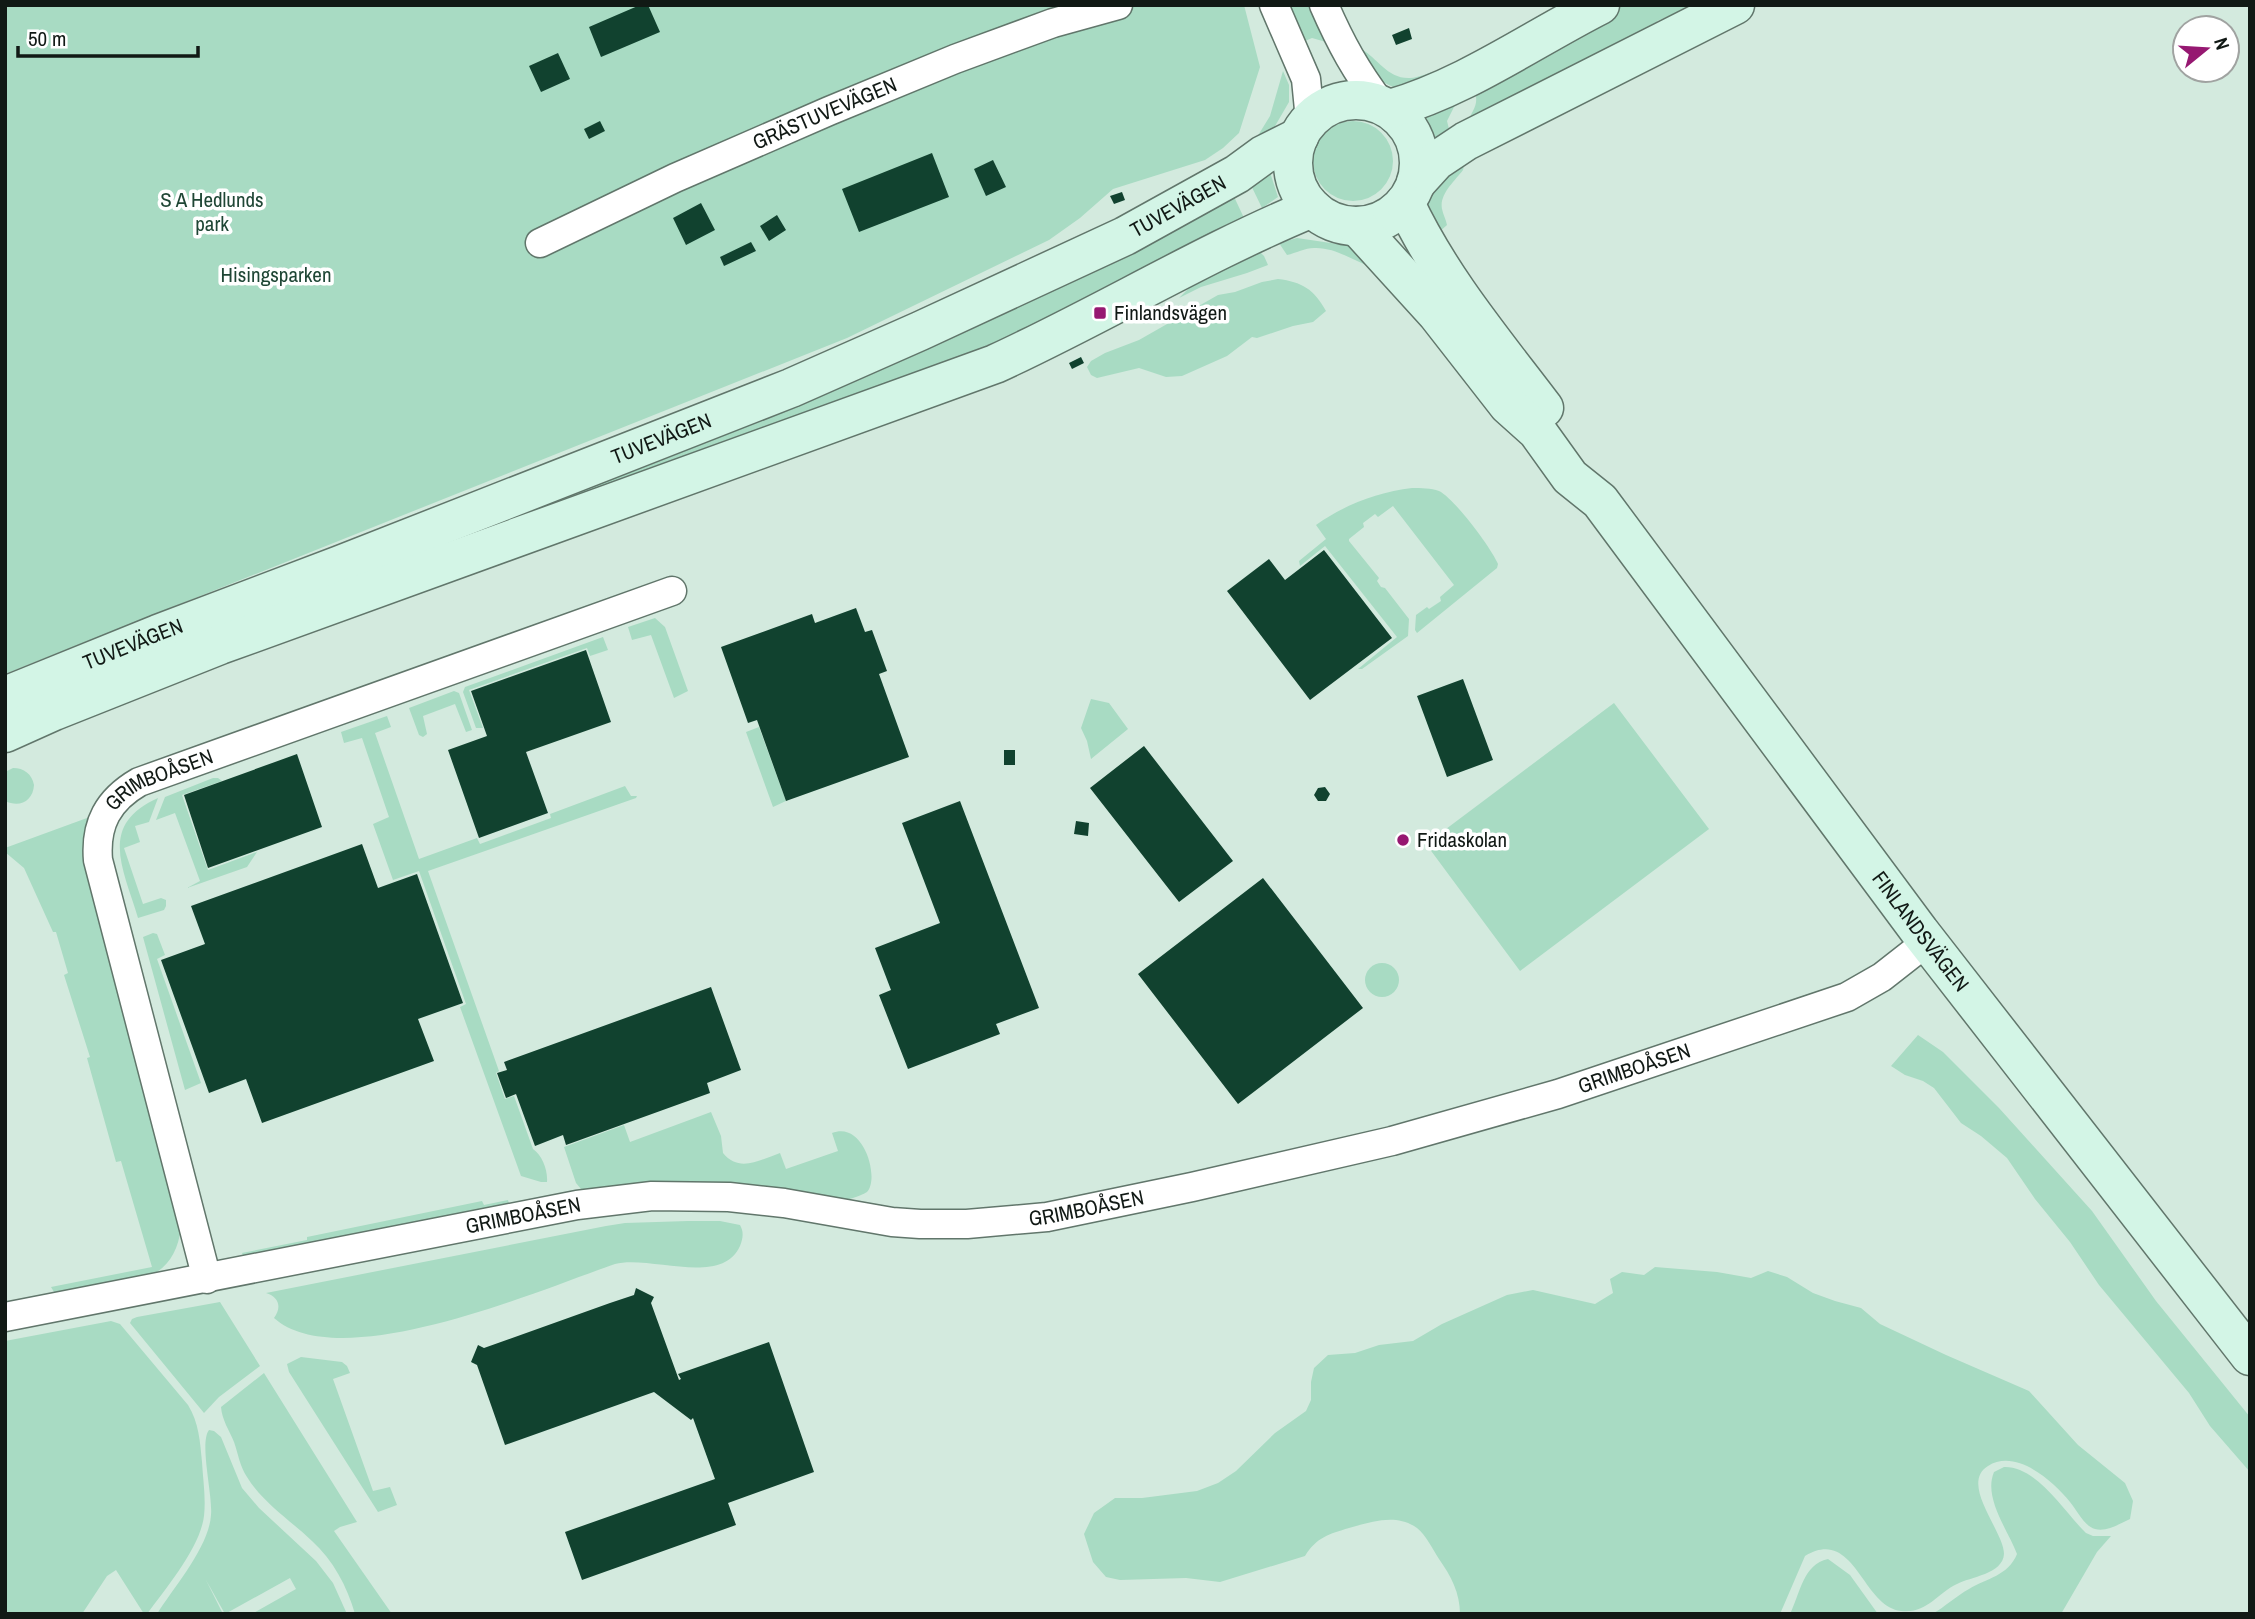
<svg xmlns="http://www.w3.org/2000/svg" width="2255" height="1619" font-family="'Archivo Narrow',sans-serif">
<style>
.green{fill:#a8dbc3}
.building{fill:#11422f}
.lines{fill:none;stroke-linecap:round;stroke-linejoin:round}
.street-casing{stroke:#61766b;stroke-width:31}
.secondary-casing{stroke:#61766b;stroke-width:41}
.street{stroke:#fff;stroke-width:28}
.secondary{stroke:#d3f5e6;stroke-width:38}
.poi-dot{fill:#961871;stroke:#fff;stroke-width:2.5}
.labels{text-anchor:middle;stroke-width:7;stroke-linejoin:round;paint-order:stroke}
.street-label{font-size:21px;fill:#111915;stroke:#fff}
.park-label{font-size:21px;fill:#1f4635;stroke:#fff}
.poi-label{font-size:21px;fill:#111915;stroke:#fff;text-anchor:start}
</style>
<rect width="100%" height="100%" fill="#d3eade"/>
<path class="green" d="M 5,5 L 1244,5 L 1260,67 L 1239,133 L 1223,148 L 1205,160 L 1113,189 L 1080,218 L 1049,240 L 847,338 L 5,674 Z
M 1289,5 L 1308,5 L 1326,42 L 1312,38 L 1305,41 Z
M 1615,5 L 1696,5 L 1657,21 L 1658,27 L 1466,125 C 1474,107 1481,104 1472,84 Z
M 1361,49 C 1378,58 1387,79 1410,78 C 1419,78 1428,72 1438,71 L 1401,91 L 1379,80 Z
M 1283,71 L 1289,85 L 1289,102 L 1271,133 L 1254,142 L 1270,116 Z
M 1455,105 L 1447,121 L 1451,137 L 1435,144 L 1430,125 L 1420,111 Z
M1313 161a40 40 0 1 1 80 0a40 40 0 1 1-80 0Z
M 1460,156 L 1464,166 L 1463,170 C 1455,181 1439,194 1442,209 C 1443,214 1446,220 1447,225 L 1438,233 L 1428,208 L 1430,194 Z
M 1268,166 L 1278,197 L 1262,208 L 1247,177 Z
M 1229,186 L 1244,218 L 1016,339 L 492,527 L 475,529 Z
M 1297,238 L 1351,246 L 1377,269 C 1356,263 1337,247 1314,248 C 1305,248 1296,253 1287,255 L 1279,243 Z
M 1258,250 L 1264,256 L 1268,265 L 1247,273 L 1201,287 L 1179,298 L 1190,287 Z
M 1278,279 C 1302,282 1314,289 1326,311 L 1313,322 L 1293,326 L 1257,338 L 1252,337 L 1227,356 L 1182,376 L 1166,377 L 1139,368 L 1097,378 L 1091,375 L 1087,367 L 1091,361 L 1105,353 L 1139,340 L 1218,295 L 1235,292 L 1262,282 Z
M 1412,488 C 1421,488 1431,488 1439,491 C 1454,498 1492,549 1498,564 L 1497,568 L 1417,633 L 1415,630 L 1416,615 L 1427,607 L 1429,609 L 1441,601 L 1440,597 L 1454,585 L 1393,506 L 1378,517 L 1375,514 L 1363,523 L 1364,527 L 1349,539 L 1349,541 L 1379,578 L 1377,581 L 1381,587 L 1385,588 L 1409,619 L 1408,636 L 1362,669 L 1358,669 L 1397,637 L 1325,546 L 1300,566 L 1299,561 L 1326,539 L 1316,525 C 1344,505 1378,492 1412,488 Z
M 655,618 L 665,627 L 688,691 L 674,698 L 651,635 L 632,640 L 628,627 Z
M 603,637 L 608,650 L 590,656 L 587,648 L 469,690 L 483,728 L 476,728 L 463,692 L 465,687 Z
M 454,691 L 459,693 L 472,730 L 466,732 L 455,704 L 423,716 L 427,734 L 423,737 L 419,735 L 409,708 Z
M 1091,699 L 1109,703 L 1128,729 L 1091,759 L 1087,741 L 1081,728 Z
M 1614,703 L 1709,829 L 1520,971 L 1426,844 Z
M 387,716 L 391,727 L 375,733 L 419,859 L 477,838 L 480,844 L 551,818 L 550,814 L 625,786 L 631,796 L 637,796 L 636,798 L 428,871 L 499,1071 L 496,1073 L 505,1099 L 514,1096 L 533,1149 C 542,1155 548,1170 547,1182 L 541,1182 L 521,1176 L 460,1007 L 466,1004 L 419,871 L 393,880 L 373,824 L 389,817 L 362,738 L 344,743 L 341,732 Z
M 759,727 L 786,801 L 773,807 L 746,732 Z
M 13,768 C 24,768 32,774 34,785 C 33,801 20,808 5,801 L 5,772 Z
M 213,778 L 218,778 L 222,781 L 182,795 L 208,870 L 257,852 L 247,867 L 187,888 L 200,881 L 175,813 L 156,820 L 165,797 Z
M 158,798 L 149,822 L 135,826 L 140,842 L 124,848 L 143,904 L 161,898 L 166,900 L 166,906 L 164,910 L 138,918 C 124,870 97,825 158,798 Z
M 87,818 L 181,1229 C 178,1247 172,1262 157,1272 L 60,1293 L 54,1292 L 51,1287 L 152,1267 L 121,1161 L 116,1162 L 87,1058 L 90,1057 L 64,975 L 68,973 L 56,932 L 53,932 L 24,868 L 5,852 L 5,848 Z
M 153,933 L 157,934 L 165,955 L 157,959 L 201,1083 L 185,1090 L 143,937 Z
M1365 980a17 17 0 1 1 34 0a17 17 0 1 1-34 0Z
M 1918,1035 L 1943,1052 L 1999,1108 L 2092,1211 L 2156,1301 L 2250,1417 L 2250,1472 L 2210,1426 L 2189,1393 L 2099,1285 L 2070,1242 L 2035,1199 L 2007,1158 L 1981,1136 L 1961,1123 L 1934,1088 L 1923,1081 L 1905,1075 L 1891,1066 Z
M 711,1112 L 721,1136 L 723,1153 C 739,1173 760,1160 780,1153 L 786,1169 L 838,1151 L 832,1133 C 864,1120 880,1179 867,1192 C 864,1194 856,1197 853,1198 C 841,1203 813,1195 800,1194 C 775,1190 750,1185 725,1183 C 678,1180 632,1184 585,1190 L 581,1189 L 576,1183 L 564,1147 L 624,1125 L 630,1142 Z
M 508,1200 L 509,1204 L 244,1258 L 242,1253 L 307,1240 L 307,1237 L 482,1201 L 484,1205 Z
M 688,1221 L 720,1221 L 740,1225 C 744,1232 743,1238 740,1246 C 722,1287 650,1255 615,1264 C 542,1289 340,1377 274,1318 C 282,1307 279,1297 266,1293 L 606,1226 L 625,1223 Z
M 1655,1267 L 1717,1272 L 1751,1278 L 1768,1271 L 1787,1277 L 1813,1293 L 1835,1301 L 1861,1308 L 1880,1324 L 1946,1355 L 2029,1391 L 2078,1445 L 2125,1483 L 2133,1501 L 2130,1519 C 2119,1524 2107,1532 2095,1529 C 2084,1526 2077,1510 2070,1502 C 2053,1481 2016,1448 1988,1466 C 1959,1484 2004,1531 2004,1554 C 2003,1574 1970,1577 1957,1584 C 1936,1594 1927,1614 1901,1611 C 1862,1607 1855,1526 1805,1556 L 1780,1614 L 1460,1614 C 1460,1593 1451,1576 1439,1559 C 1433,1550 1426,1535 1417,1528 C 1396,1513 1371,1522 1349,1528 C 1329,1534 1317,1537 1305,1556 L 1220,1582 L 1186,1578 L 1120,1580 L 1106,1577 L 1093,1562 L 1084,1534 L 1094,1513 L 1115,1498 L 1142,1498 L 1197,1491 L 1218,1483 L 1236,1471 L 1275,1433 L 1306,1411 L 1311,1400 L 1311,1382 L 1314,1368 L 1328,1355 L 1355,1353 L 1379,1345 L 1413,1341 L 1442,1324 L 1507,1295 L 1533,1290 L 1595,1304 L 1613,1293 L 1610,1279 L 1622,1272 L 1644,1275 Z
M 220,1302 L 260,1366 L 219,1397 L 204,1413 L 130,1323 L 132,1319 L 137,1317 Z
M 111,1321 L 120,1324 L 188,1405 C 199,1423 200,1441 202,1462 C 203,1480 206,1498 204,1516 C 200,1548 166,1588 147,1614 L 144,1614 L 116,1570 L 107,1576 L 82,1614 L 5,1614 L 5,1341 Z
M 301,1357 L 342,1362 L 347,1366 L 350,1373 L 333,1379 L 373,1491 L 390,1487 L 397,1505 L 378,1512 L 289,1372 L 287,1364 Z
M 264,1373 L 357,1522 L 340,1527 L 334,1531 L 392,1614 L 355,1614 C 347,1586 333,1560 312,1541 C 290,1520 263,1503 247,1477 C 240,1467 238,1453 234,1442 C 229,1430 222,1420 221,1407 Z
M 209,1430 L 214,1431 L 221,1437 L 242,1488 L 259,1508 L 316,1561 L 333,1583 L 347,1614 L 252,1614 L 296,1589 L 290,1578 L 225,1614 L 206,1580 L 223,1614 L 157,1614 C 174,1587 209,1547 211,1515 C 213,1495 199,1443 209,1430 Z
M 2004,1467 C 2037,1466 2064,1512 2086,1533 L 2093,1536 L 2111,1536 L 2097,1552 L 2061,1614 L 1932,1614 C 1945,1607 1956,1596 1969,1589 C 1987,1578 2008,1576 2017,1554 C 2008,1530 1983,1498 1994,1472 Z
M 1828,1559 L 1850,1575 L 1878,1614 L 1790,1614 C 1800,1594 1803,1564 1828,1559 Z"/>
<path class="building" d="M 640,5 L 648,5 L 660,32 L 601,57 L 589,27 Z
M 1409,28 L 1412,39 L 1396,45 L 1392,35 Z
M 558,53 L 570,79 L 541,92 L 529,66 Z
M 600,121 L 605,131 L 589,139 L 584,129 Z
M 932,153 L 949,197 L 859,232 L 842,189 Z
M 993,160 L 1006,187 L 986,196 L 974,169 Z
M 1122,192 L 1125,200 L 1114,204 L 1110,196 Z
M 701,203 L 715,230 L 686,245 L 673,218 Z
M 777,215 L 786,230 L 769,241 L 760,226 Z
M 751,242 L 756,251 L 724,266 L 720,257 Z
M 1081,357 L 1084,363 L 1072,369 L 1069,363 Z
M 1324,550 L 1392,638 L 1310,700 L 1227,591 L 1269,559 L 1285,580 Z
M 856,608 L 865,632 L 872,630 L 887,671 L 879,674 L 909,757 L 786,801 L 757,720 L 748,723 L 721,647 L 812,614 L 815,623 Z
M 586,650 L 611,722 L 526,752 L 548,813 L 479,838 L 448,750 L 487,736 L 471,691 Z
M 1463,679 L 1493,760 L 1447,777 L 1417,696 Z
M 1144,746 L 1233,861 L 1179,902 L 1090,788 Z
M 1004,750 L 1015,750 L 1015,765 L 1004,765 Z
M 297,754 L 322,827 L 208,868 L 184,795 Z
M 1325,787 L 1330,794 L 1326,801 L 1318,801 L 1314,795 L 1318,788 Z
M 960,801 L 1039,1008 L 996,1024 L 1000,1034 L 908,1069 L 879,995 L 891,990 L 875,948 L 940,923 L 902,823 Z
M 1076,821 L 1089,823 L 1088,836 L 1074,834 Z
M 362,844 L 378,888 L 417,874 L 463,1003 L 418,1019 L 434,1061 L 262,1123 L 246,1079 L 209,1093 L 161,960 L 205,944 L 191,906 Z
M 1263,878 L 1363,1008 L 1238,1104 L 1138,974 Z
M 711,987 L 741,1070 L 707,1083 L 710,1093 L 566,1145 L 563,1135 L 535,1146 L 516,1094 L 506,1098 L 497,1073 L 507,1070 L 504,1062 Z
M 636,1288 L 654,1297 L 651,1303 L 679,1380 L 681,1379 L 678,1374 L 769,1342 L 814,1472 L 728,1503 L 736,1525 L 582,1580 L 565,1532 L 715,1479 L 693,1418 L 691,1420 L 654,1392 L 505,1445 L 477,1365 L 471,1362 L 478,1345 L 484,1348 L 610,1303 L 634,1295 Z"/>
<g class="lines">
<g class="street-casing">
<g id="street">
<path d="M 1274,5 L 1306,79 L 1310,120"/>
<path d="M 1324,5 C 1341,44 1356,71 1381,104"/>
<path id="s1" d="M 540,243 L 675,178 L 829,111 L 955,59 L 1053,23 L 1118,5"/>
<path id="s2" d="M 207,1279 L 98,860 C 95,824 108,800 139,782 L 672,591"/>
<path id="s3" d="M 5,1317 L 577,1205 L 652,1196 L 729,1197 L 784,1203 L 892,1222 L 920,1224 L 967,1224 L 1047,1217 L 1192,1187 L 1392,1141 L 1558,1094 L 1847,997 L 1882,977 L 1928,941"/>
</g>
</g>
<g class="secondary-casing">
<g id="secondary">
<circle cx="1356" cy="163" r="63"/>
<path d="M 1390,109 C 1466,87 1531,40 1600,5"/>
<path d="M 1416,183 L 1436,161 L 1466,141 L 1735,5"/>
<path d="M 1405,203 C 1440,278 1494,342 1544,408"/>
<path id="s4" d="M 1357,226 L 1437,314 L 1508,405 L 1537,431 L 1570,477 L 1600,501 L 1920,932 L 2250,1356"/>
<path id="s5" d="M 5,696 L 158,634 L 340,565 L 791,388 L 920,331 L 1125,236 L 1237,174 L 1263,155 L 1299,137"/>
<path d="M 5,733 L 54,711 L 220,645 L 995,364 C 1102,315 1203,253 1312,208"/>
</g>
</g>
<use href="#street" class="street"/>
<use href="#secondary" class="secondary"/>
</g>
<g class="poi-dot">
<rect x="1093" y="306" width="14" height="14" rx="3.5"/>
<circle cx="1403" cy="840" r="7"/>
</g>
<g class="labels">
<g class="street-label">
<text dy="7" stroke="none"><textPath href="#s1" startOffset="313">GRÄSTUVEVÄGEN</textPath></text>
<text dy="7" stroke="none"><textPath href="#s5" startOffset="1272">TUVEVÄGEN</textPath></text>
<text dy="7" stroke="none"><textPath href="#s5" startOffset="705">TUVEVÄGEN</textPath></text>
<text dy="7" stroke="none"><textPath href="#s5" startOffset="138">TUVEVÄGEN</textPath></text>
<text dy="7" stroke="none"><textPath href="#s2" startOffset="546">GRIMBOÅSEN</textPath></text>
<text dy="7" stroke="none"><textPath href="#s4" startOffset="905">FINLANDSVÄGEN</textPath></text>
<text dy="7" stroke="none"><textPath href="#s3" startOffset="1662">GRIMBOÅSEN</textPath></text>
<text dy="7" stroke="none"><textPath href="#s3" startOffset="1096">GRIMBOÅSEN</textPath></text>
<text dy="7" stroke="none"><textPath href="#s3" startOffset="528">GRIMBOÅSEN</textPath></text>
</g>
<g class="park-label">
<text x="212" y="207">S A Hedlunds<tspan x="212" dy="24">park</tspan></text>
<text x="276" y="282">Hisingsparken</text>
</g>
<g class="poi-label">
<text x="1114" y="320">Finlandsvägen</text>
<text x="1417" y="847">Fridaskolan</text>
</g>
</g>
<rect width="2255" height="1619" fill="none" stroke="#111915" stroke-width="14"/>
<g transform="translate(2206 49) rotate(72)"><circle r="33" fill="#ffffff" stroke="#a0a3a1" stroke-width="2"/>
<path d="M0-5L12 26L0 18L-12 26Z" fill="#961871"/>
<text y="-10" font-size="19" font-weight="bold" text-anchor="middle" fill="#111915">N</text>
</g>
<path d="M18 46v10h180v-10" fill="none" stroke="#111915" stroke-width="3.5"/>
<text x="28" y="46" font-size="21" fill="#111915" stroke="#ffffff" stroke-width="5" paint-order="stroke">50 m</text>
</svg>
